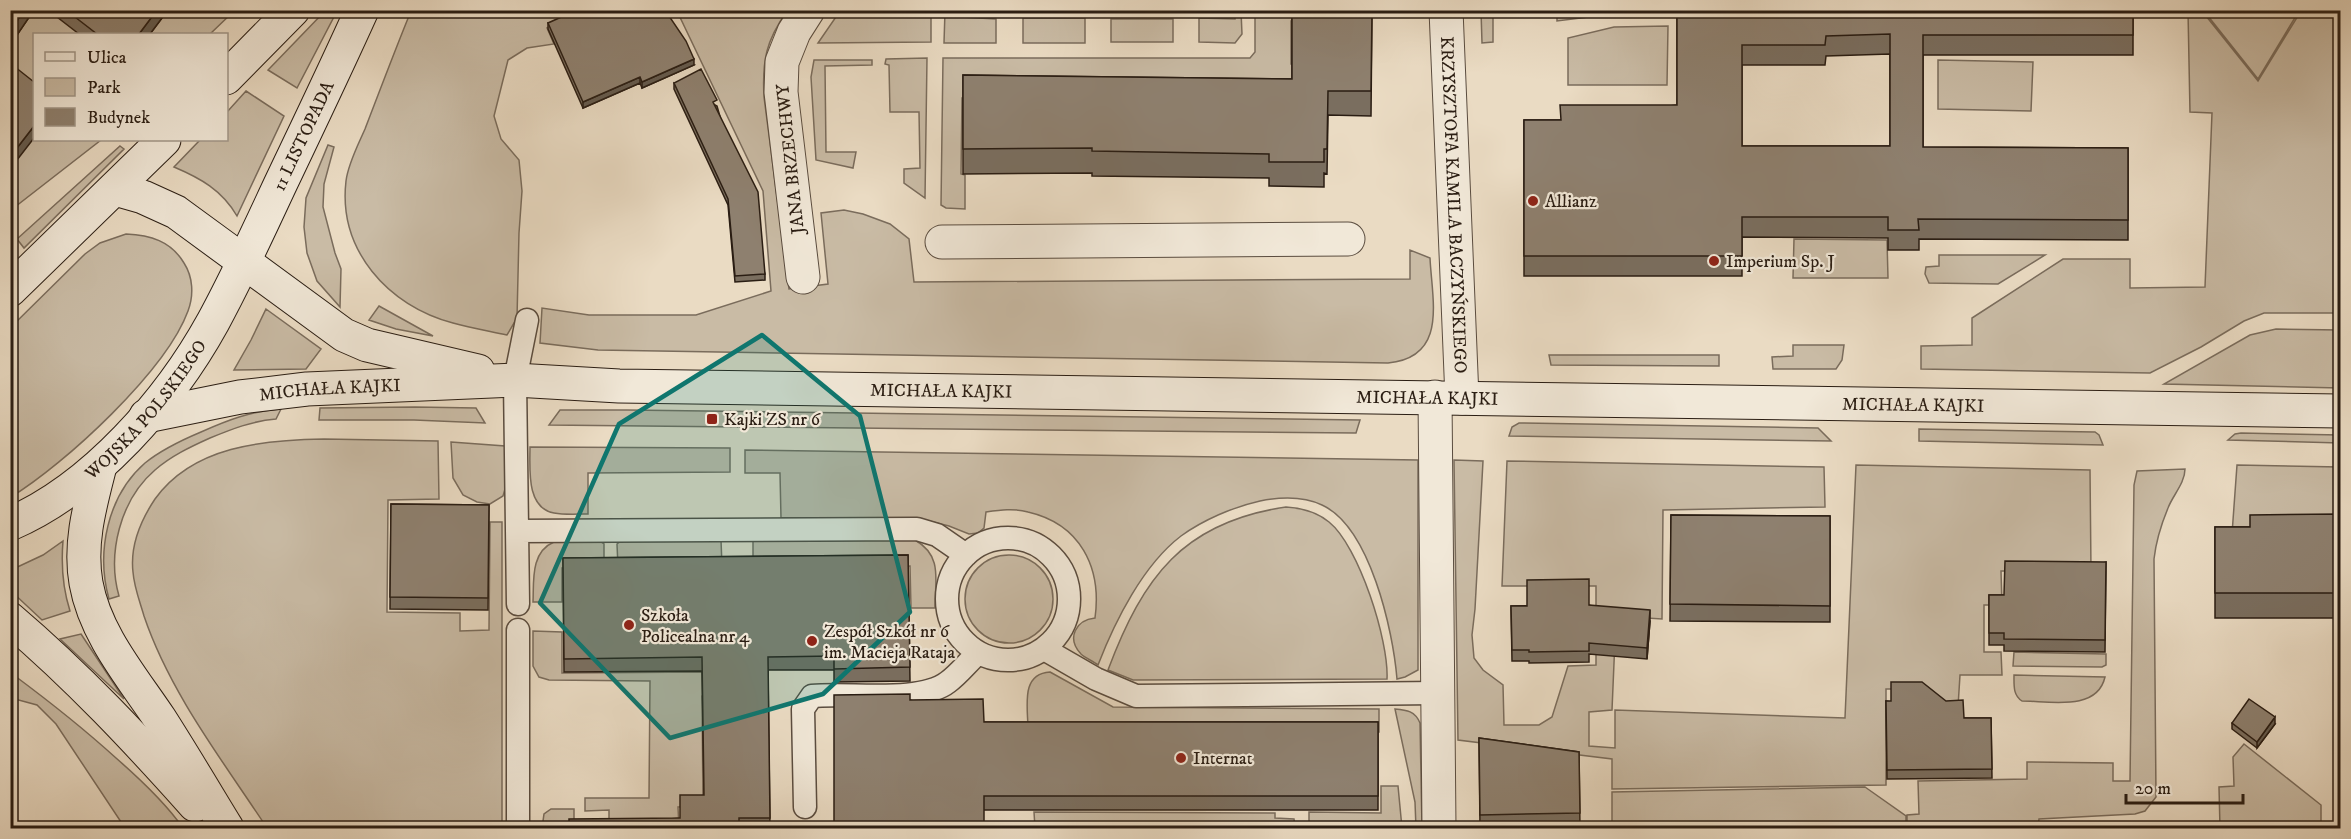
<svg xmlns="http://www.w3.org/2000/svg" width="2351" height="839" font-family="'IM FELL DW Pica',serif">
<style>
.green{fill:#c9bba5;stroke:#7a6c5c;stroke-width:1.5}
.lines{fill:none;stroke-linecap:round;stroke-linejoin:round}
.lane-casing{stroke:#5a4c3f;stroke-width:25}
.street-casing{stroke:#5a4c3f;stroke-width:35}
.secondary-casing{stroke:#2a1d13;stroke-width:35}
.lane{stroke:#f1e8d8;stroke-width:22}
.street{stroke:#f1e8d8;stroke-width:33}
.secondary{stroke:#f1e8d8;stroke-width:33}
.wall{fill:#7a6e5f;stroke:#2a1d13;stroke-width:1.5;fill-rule:evenodd}
.shaded-wall{fill:#635a4e;stroke:#2a1d13;stroke-width:1.5}
.building{fill:#8e806f;stroke:#2a1d13;stroke-width:1.5;fill-rule:evenodd}
.marked{fill:#0f766e;fill-opacity:0.2;stroke:#0f766e;stroke-width:4.5;stroke-linejoin:round}
.poi-dot{fill:#8f2418;stroke:#f1e8d8;stroke-width:2}
.labels{text-anchor:middle;stroke-width:4.5;stroke-linejoin:round;paint-order:stroke}
.street-label{font-size:18px;fill:#2a1d13;stroke:#f1e8d8}
.poi-label{font-size:18px;fill:#2a1d13;stroke:#f1e8d8;text-anchor:start}
</style>
<rect width="100%" height="100%" fill="#eadbc3"/>
<filter id="stains"><feTurbulence type="fractalNoise" baseFrequency=".00333" numOctaves="4"/><feColorMatrix values="0 0 0 0 .2 0 0 0 0 .09 0 0 0 0 .02 0 0 0 .5 -.17"/></filter>
<radialGradient id="worn" r=".72"><stop offset=".6" stop-color="#630" stop-opacity="0"/><stop offset="1" stop-color="#630" stop-opacity=".3"/></radialGradient>
<path class="green" d="M 1557,10 L 1637,10 L 1637,11 L 1557,21 Z
M 11,11 L 234,11 L 210,34 L 34,34 L 34,140 L 101,140 L 11,210 Z
M 325,11 L 337,11 L 297,88 L 268,70 Z
M 411,11 L 588,11 L 547,28 L 554,44 L 527,48 L 508,60 L 494,116 L 501,139 L 519,160 L 522,191 L 519,233 L 517,318 L 507,335 C 489,331 471,328 453,323 C 388,306 338,250 346,181 C 348,164 358,145 365,129 C 380,90 395,50 411,11 Z
M 677,11 L 787,11 C 766,41 762,60 764,97 L 789,289 L 828,284 L 821,213 L 844,210 L 863,214 L 890,224 L 909,239 L 914,282 L 1410,279 L 1410,250 L 1430,258 C 1432,301 1448,357 1388,363 L 598,350 L 540,343 L 542,308 L 589,315 L 696,315 L 771,291 L 763,191 Z
M 840,11 L 931,11 L 931,42 L 818,43 Z
M 945,11 L 962,11 L 962,17 L 996,19 L 996,43 L 944,43 Z
M 1235,11 L 1241,11 L 1242,34 L 1235,43 L 1199,42 L 1199,18 L 1235,19 Z
M 1255,11 L 1299,11 L 1299,21 L 1291,21 L 1291,64 L 1299,64 L 1299,102 L 962,98 L 961,174 L 965,175 L 965,209 L 946,208 L 941,205 L 943,58 L 1250,58 L 1255,52 Z
M 1481,11 L 1493,11 L 1493,42 L 1482,43 Z
M 2188,11 L 2202,11 L 2258,81 L 2301,11 L 2340,11 L 2340,313 L 2264,313 L 2244,321 L 2201,347 L 2150,373 L 1921,369 L 1921,346 L 1972,345 L 1972,318 L 2063,259 L 2130,259 L 2130,288 L 2205,287 L 2212,113 L 2190,112 Z
M 2204,11 L 2299,11 L 2258,79 Z
M 1023,18 L 1085,18 L 1085,43 L 1023,43 Z
M 1111,19 L 1173,19 L 1173,42 L 1111,42 Z
M 1668,26 L 1667,85 L 1568,85 L 1568,38 L 1614,27 Z
M 927,58 L 925,198 L 904,183 L 904,169 L 920,168 L 919,112 L 890,112 L 889,65 L 885,64 L 886,59 Z
M 814,60 L 872,60 L 872,65 L 825,66 L 826,152 L 856,152 L 853,168 L 816,160 L 811,77 Z
M 1938,60 L 2033,62 L 2031,111 L 1938,109 Z
M 246,91 L 284,116 L 237,216 C 222,190 200,178 174,167 L 200,140 L 226,140 L 227,112 Z
M 328,145 L 334,147 L 324,184 L 323,207 L 335,253 L 341,269 L 340,307 L 317,281 L 307,253 L 304,227 L 306,198 Z
M 120,146 L 124,149 L 24,248 L 17,239 Z
M 126,234 C 150,235 171,241 184,263 C 193,277 194,295 188,311 C 166,371 65,464 11,497 L 11,327 L 85,254 L 100,243 Z
M 1794,239 L 1887,240 L 1888,278 L 1793,278 Z
M 1939,255 L 2045,255 L 1998,284 L 1929,283 L 1925,274 L 1926,267 L 1939,266 Z
M 379,306 L 433,336 L 396,329 L 369,320 Z
M 266,309 L 321,349 L 306,369 L 234,370 L 251,340 Z
M 2276,329 L 2340,330 L 2340,388 L 2164,384 L 2250,335 Z
M 1793,345 L 1844,345 L 1842,360 L 1836,369 L 1773,369 L 1772,357 L 1793,356 Z
M 1549,355 L 1719,355 L 1719,366 L 1551,365 Z
M 415,407 L 476,408 L 485,423 L 414,420 L 319,420 L 320,408 Z
M 281,409 L 276,419 C 252,421 232,429 210,438 C 190,447 171,456 155,470 C 120,500 107,554 119,596 L 109,599 C 96,553 107,496 145,463 C 161,450 182,440 201,432 C 228,420 251,411 281,409 Z
M 560,410 L 627,410 L 1360,420 L 1356,433 L 549,425 Z
M 1519,423 L 1818,428 L 1831,441 L 1509,436 L 1512,427 Z
M 1919,429 L 2095,432 L 2099,435 L 2103,445 L 1919,441 Z
M 2241,433 L 2340,435 L 2340,443 L 2228,440 L 2235,434 Z
M 324,439 L 438,441 L 439,499 L 388,500 L 387,612 L 460,613 L 460,631 L 489,630 L 490,522 L 502,522 L 502,828 L 267,828 C 223,761 170,693 144,616 C 140,602 134,587 133,572 C 130,546 141,520 155,499 C 193,446 263,440 324,439 Z
M 451,442 L 505,446 L 505,489 L 503,496 L 490,504 L 477,502 L 463,495 L 453,478 Z
M 530,447 L 730,448 L 730,472 L 588,473 L 588,514 C 577,514 565,515 554,513 C 526,508 530,469 530,447 Z
M 745,450 L 1418,460 L 1418,670 L 1405,677 L 1397,679 C 1393,630 1370,527 1322,505 C 1303,496 1280,497 1260,501 C 1233,507 1203,520 1181,536 C 1143,565 1115,621 1098,665 C 1093,661 1085,658 1081,654 C 1066,638 1076,620 1095,618 C 1102,567 1080,524 1028,512 C 1014,508 1000,510 986,512 L 984,528 L 978,533 L 969,534 L 949,526 L 917,518 L 781,518 L 780,473 L 745,473 Z
M 1454,460 L 1483,461 L 1475,609 L 1472,635 L 1474,658 L 1483,670 L 1503,685 L 1504,725 L 1539,725 L 1552,717 L 1568,666 L 1596,665 L 1596,586 L 1502,586 L 1507,461 L 1824,467 L 1825,507 L 1663,510 L 1662,619 L 1616,616 L 1612,710 L 1589,712 L 1589,746 L 1615,748 L 1615,710 L 1845,718 L 1856,465 L 2090,470 L 2091,571 L 2001,571 L 2002,605 L 1984,605 L 1984,652 L 2001,652 L 2002,675 L 1960,675 L 1958,707 L 1929,707 L 1929,689 L 1886,689 L 1886,785 L 1612,789 L 1612,759 L 1458,740 Z
M 2237,465 L 2340,467 L 2340,538 L 2232,534 Z
M 2185,469 C 2185,483 2173,495 2168,508 C 2161,525 2156,541 2154,559 L 2156,797 L 2145,811 L 2135,814 L 2039,819 L 2038,827 L 1907,828 L 1907,815 L 1919,814 L 1918,781 L 2027,779 L 2027,762 L 2113,763 L 2113,781 L 2130,781 L 2134,485 L 2137,471 Z
M 1286,507 C 1302,508 1317,512 1329,522 C 1359,546 1389,641 1387,679 L 1133,680 L 1108,670 C 1143,577 1183,522 1286,507 Z
M 597,539 L 604,544 L 604,567 L 562,568 L 562,602 L 533,602 C 534,582 530,552 554,542 C 566,538 585,540 597,539 Z
M 622,540 L 721,540 L 722,566 L 618,567 L 617,544 Z
M 915,540 C 943,556 935,580 935,608 L 911,608 L 910,566 L 753,567 L 753,541 Z
M 63,541 C 61,565 63,589 70,611 L 42,620 L 11,591 L 11,570 L 43,555 Z
M965 599a44 44 0 1 1 88 0a44 44 0 1 1-88 0Z
M 533,631 L 562,632 L 562,673 L 707,672 L 707,695 L 702,696 L 703,806 L 678,807 L 679,828 L 609,828 L 609,810 L 585,811 L 585,798 L 649,798 L 650,681 L 549,680 L 539,677 L 533,666 Z
M 81,634 L 124,699 L 60,639 Z
M 2014,652 L 2106,654 L 2106,665 L 2102,667 L 2013,666 Z
M 1050,672 L 1113,707 L 1379,709 L 1379,732 L 1028,730 C 1028,707 1020,674 1050,672 Z
M 2014,675 L 2105,677 C 2097,712 2049,701 2022,701 C 2013,695 2014,686 2014,675 Z
M 15,676 C 50,702 84,729 116,758 C 140,779 165,802 183,828 L 125,828 L 56,724 L 37,705 L 11,698 L 11,680 Z
M 1395,709 C 1407,710 1415,711 1420,723 L 1422,828 L 1416,828 L 1415,802 Z
M 2244,744 L 2321,805 L 2321,823 L 2289,828 L 2220,828 L 2219,787 L 2234,786 L 2233,757 Z
M 1381,786 L 1398,786 L 1402,828 L 1309,828 L 1309,812 L 1381,813 Z
M 1865,787 L 1906,816 L 1906,828 L 1612,828 L 1612,792 Z
M 551,809 L 574,809 L 574,828 L 542,828 L 544,814 Z
M 1034,812 L 1275,813 L 1275,818 L 1294,819 L 1295,828 L 1035,828 Z"/>
<g class="lines">
<g class="lane-casing">
<path id="lane" d="M 517,531 L 917,529 L 937,535 L 966,555
M947 599a61 61 0 1 1 122 0a61 61 0 1 1-122 0Z
M 518,604 L 515,380 L 527,320
M 518,630 L 518,828
M 1044,649 L 1096,679 L 1136,696 L 1437,693
M 805,807 L 803,709 L 812,696 C 849,692 920,704 948,682 C 959,674 968,662 978,653"/>
</g>
<g class="street-casing">
<g id="street">
<path id="s1" d="M 1446,10 L 1462,398"/>
<path d="M 942,242 L 1348,239"/>
<path d="M 803,277 L 781,92 L 782,62 L 794,32 L 808,10"/>
<path d="M 1435,397 L 1439,828"/>
</g>
</g>
<g class="secondary-casing">
<g id="secondary">
<path d="M 226,78 L 293,10"/>
<path d="M 115,189 L 143,197 L 176,212 L 344,335 L 367,345 L 478,371"/>
<path d="M 10,290 L 164,140"/>
<path id="s2" d="M 146,416 L 240,397 L 307,389 L 515,380 L 619,386 L 2340,411"/>
<path d="M 100,466 C 90,505 79,543 86,583 C 95,634 132,677 160,719 C 183,755 205,792 227,828"/>
<path id="s3" d="M 10,524 C 94,488 170,400 213,322 C 237,278 258,232 279,187 C 307,128 335,70 362,10"/>
<path d="M 10,619 C 77,676 137,740 195,805"/>
</g>
</g>
<use href="#lane" class="lane"/>
<use href="#street" class="street"/>
<use href="#secondary" class="secondary"/>
</g>
<path class="wall" d="M 10,10 L 34,10 L 17,35 L 10,30 Z
M 48,10 L 168,10 L 150,34 L 79,34 Z
M 964,10 L 1372,10 L 1371,116 L 1328,115 L 1327,174 L 1324,173 L 1324,187 L 1269,186 L 1269,178 L 1092,176 L 1092,173 L 963,174 L 963,75 L 1292,79 L 1292,17 L 964,17 Z
M 1677,10 L 2133,10 L 2133,55 L 1923,55 L 1923,147 L 2128,148 L 2128,240 L 1919,239 L 1919,250 L 1888,250 L 1888,238 L 1742,237 L 1742,276 L 1524,276 L 1524,120 L 1560,120 L 1677,105 ZM 1890,54 L 1890,146 L 1742,146 L 1742,65 L 1825,65 L 1826,56 Z
M 548,23 L 694,65 L 642,88 L 640,83 L 583,108 L 548,29 Z
M 674,83 L 717,106 L 765,274 L 765,280 L 735,282 L 728,205 L 674,89 Z
M 391,504 L 489,505 L 488,610 L 390,609 Z
M 2340,514 L 2340,618 L 2215,618 L 2215,527 L 2250,527 Z
M 1671,515 L 1830,516 L 1830,622 L 1670,621 Z
M 908,555 L 910,681 L 834,682 L 834,670 L 768,670 L 770,828 L 569,828 L 680,818 L 704,795 L 702,671 L 564,672 L 563,558 Z
M 2106,562 L 2105,652 L 2004,651 L 2004,645 L 1989,645 L 1989,595 L 2004,595 Z
M 1589,605 L 1650,621 L 1647,659 L 1589,654 L 1589,662 L 1529,663 L 1529,661 L 1512,661 L 1511,606 Z
M 910,700 L 984,722 L 1378,722 L 1378,810 L 984,810 L 834,828 Z
M 1886,701 L 1964,718 L 1991,718 L 1992,778 L 1887,779 Z
M 2232,723 L 2275,724 L 2257,748 L 2232,729 Z
M 1479,738 L 1579,752 L 1580,828 L 1480,828 Z"/>
<path class="shaded-wall" d="M 24,10 L 34,10 L 17,35 L 17,21 Z
M 157,10 L 168,10 L 150,34 L 139,34 Z
M 694,59 L 694,65 L 642,88 L 642,82 Z
M 640,77 L 640,83 L 583,108 L 583,102 Z
M 34,126 L 34,138 L 10,169 L 10,157 Z
M 1650,610 L 1650,621 L 1647,659 L 1647,648 Z
M 2275,717 L 2275,724 L 2257,748 L 2257,742 Z"/>
<path class="building" d="M 10,10 L 24,10 L 17,21 L 10,16 Z
M 66,10 L 157,10 L 139,34 L 97,34 Z
M 577,10 L 665,10 L 686,41 L 694,59 L 642,82 L 640,77 L 583,102 L 548,23 Z
M 1292,10 L 1372,10 L 1371,91 L 1328,91 L 1327,149 L 1324,149 L 1324,162 L 1269,162 L 1269,154 L 1092,151 L 1092,148 L 963,149 L 963,75 L 1292,79 Z
M 1677,10 L 2133,10 L 2133,35 L 1923,35 L 1923,147 L 2128,148 L 2128,220 L 1918,219 L 1919,230 L 1888,230 L 1888,217 L 1742,217 L 1742,256 L 1524,256 L 1524,120 L 1561,120 L 1560,105 L 1677,105 ZM 1890,34 L 1890,146 L 1742,146 L 1742,45 L 1825,45 L 1826,36 Z
M 10,63 L 34,82 L 34,126 L 10,157 Z
M 701,69 L 717,100 L 713,102 L 758,192 L 765,274 L 735,276 L 728,199 L 674,83 Z
M 391,504 L 489,505 L 488,598 L 390,597 Z
M 2340,514 L 2340,593 L 2215,593 L 2215,527 L 2250,527 L 2250,515 Z
M 1671,515 L 1830,516 L 1830,606 L 1670,604 Z
M 908,555 L 910,667 L 834,669 L 834,656 L 768,657 L 770,818 L 739,818 L 739,828 L 569,828 L 569,819 L 680,818 L 680,795 L 704,795 L 702,657 L 564,659 L 563,558 Z
M 2005,561 L 2106,562 L 2105,640 L 2004,639 L 2004,633 L 1989,633 L 1989,595 L 2004,595 Z
M 1589,579 L 1589,605 L 1650,610 L 1647,648 L 1589,643 L 1589,651 L 1529,652 L 1529,650 L 1512,650 L 1511,606 L 1527,606 L 1527,580 Z
M 1891,682 L 1922,682 L 1946,701 L 1963,700 L 1964,718 L 1991,718 L 1992,769 L 1887,770 L 1886,701 L 1891,701 Z
M 910,694 L 910,700 L 983,699 L 984,722 L 1378,722 L 1378,796 L 984,796 L 984,828 L 834,828 L 834,695 Z
M 2249,699 L 2275,717 L 2257,742 L 2232,723 Z
M 1479,738 L 1579,752 L 1580,813 L 1480,815 Z"/>
<path class="marked" d="M 762,335 L 860,416 L 910,612 L 823,694 L 670,738 L 540,603 L 619,424 Z"/>
<g class="poi-dot">
<circle cx="1533" cy="201" r="6"/>
<circle cx="1714" cy="261" r="6"/>
<rect x="706" y="413" width="12" height="12" rx="3"/>
<circle cx="629" cy="625" r="6"/>
<circle cx="812" cy="641" r="6"/>
<circle cx="1181" cy="758" r="6"/>
</g>
<g class="labels">
<g class="street-label">
<text dy="6" stroke="none"><textPath href="#s3" startOffset="498">11 LISTOPADA</textPath></text>
<text transform="translate(790 159) rotate(-96)" y="6">JANA BRZECHWY</text>
<text dy="6" stroke="none"><textPath href="#s1" startOffset="195">KRZYSZTOFA KAMILA BACZYŃSKIEGO</textPath></text>
<text dy="6" stroke="none"><textPath href="#s2" startOffset="798">MICHAŁA KAJKI</textPath></text>
<text dy="6" stroke="none"><textPath href="#s2" startOffset="186">MICHAŁA KAJKI</textPath></text>
<text dy="6" stroke="none"><textPath href="#s2" startOffset="1284">MICHAŁA KAJKI</textPath></text>
<text dy="6" stroke="none"><textPath href="#s2" startOffset="1770">MICHAŁA KAJKI</textPath></text>
<text dy="6" stroke="none"><textPath href="#s3" startOffset="180">WOJSKA POLSKIEGO</textPath></text>
</g>
<g class="poi-label">
<text x="1545" y="207">Allianz</text>
<text x="1726" y="267">Imperium Sp. J</text>
<text x="724" y="425">Kajki ZS nr 6</text>
<text x="641" y="621">Szkoła<tspan x="641" dy="21">Policealna nr 4</tspan></text>
<text x="824" y="637">Zespół Szkół nr 6<tspan x="824" dy="21">im. Macieja Rataja</tspan></text>
<text x="1193" y="764">Internat</text>
</g>
</g>
<rect width="2351" height="839" fill="none" stroke="#eadbc3" stroke-width="36"/>
<rect x="12" y="12" width="2327" height="815" fill="none" stroke="#2a1d13" stroke-width="3"/>
<rect x="18" y="18" width="2315" height="803" fill="none" stroke="#2a1d13" stroke-width="1.5"/>
<rect x="33" y="33" width="195" height="108" fill="#f1e8d8" stroke="#a19789" stroke-width="1.5"/>
<rect x="45" y="52" width="30" height="9" fill="#f1e8d8" stroke="#a19789" stroke-width="1.5"/>
<text x="87" y="63" font-size="18" fill="#2a1d13">Ulica</text>
<rect x="45" y="78" width="30" height="18" fill="#c9bba5" stroke="#a19789" stroke-width="1.5"/>
<text x="87" y="93" font-size="18" fill="#2a1d13">Park</text>
<rect x="45" y="108" width="30" height="18" fill="#8e806f" stroke="#a19789" stroke-width="1.5"/>
<text x="87" y="123" font-size="18" fill="#2a1d13">Budynek</text>
<path d="M2126 794v9h117v-9" fill="none" stroke="#2a1d13" stroke-width="3"/>
<text x="2135" y="794" font-size="18" fill="#2a1d13" stroke="#f1e8d8" stroke-width="4.5" paint-order="stroke">20 m</text>
<rect width="100%" height="100%" filter="url(#stains)"/>
<rect width="100%" height="100%" fill="url(#worn)"/>
</svg>
